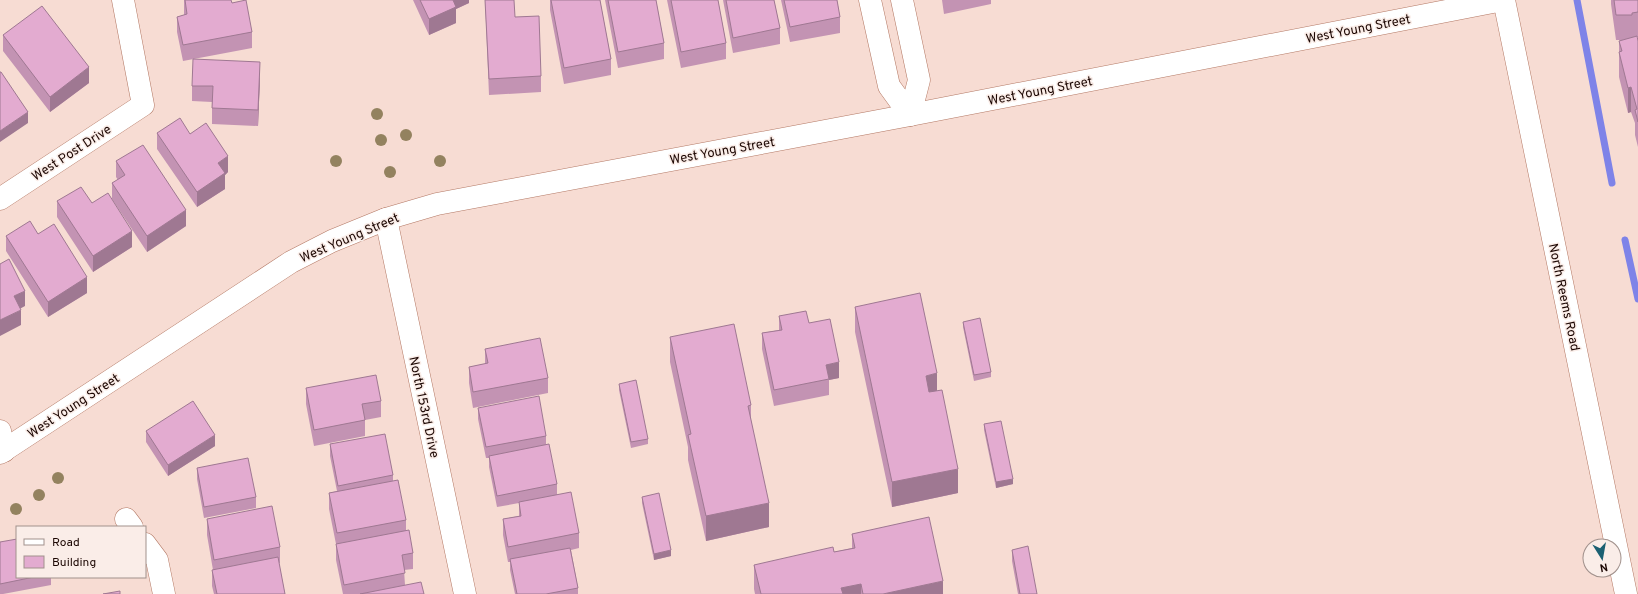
<svg xmlns="http://www.w3.org/2000/svg" width="1638" height="594" font-family="Overpass,sans-serif">
<style>
.lines{fill:none;stroke-linecap:round;stroke-linejoin:round}
.stream{stroke:#7e83e8;stroke-width:7}
.street-casing{stroke:#b37864;stroke-width:23}
.secondary-casing{stroke:#b37864;stroke-width:23}
.street{stroke:#fff;stroke-width:22}
.secondary{stroke:#fff;stroke-width:22}
.tree{fill:#93825f}
.wall{fill:#c393b3}
.shaded-wall{fill:#9f7892}
.building{fill:#e3abd0;stroke:#9f7892}
.labels{text-anchor:middle;stroke-width:3;stroke-linejoin:round;paint-order:stroke}
.street-label{font-size:13px;fill:#1b0602;stroke:#faede8}
</style>
<rect width="100%" height="100%" fill="#f7dcd3"/>
<g class="lines">
<path class="stream" d="M 1577,0 L 1612,183
M 1625,240 L 1638,299"/>
<g class="street-casing">
<path id="street" d="M 870,0 L 889,86 L 910,115
M 902,0 L 919,80 L 910,115
M 0,199 L 143,105 L 123,0
M 386,219 L 465,594
M 0,431 L 4,451
M 126,519 L 132,527
M 145,544 L 157,560 L 164,594"/>
</g>
<g class="secondary-casing">
<path id="secondary" d="M 1504,0 L 1626,594
M 0,453 L 291,262 L 332,241 L 386,219 L 437,204 L 910,115 L 1503,0"/>
</g>
<use href="#street" class="street"/>
<use href="#secondary" class="secondary"/>
</g>
<g class="tree">
<circle cx="377" cy="114" r="6"/>
<circle cx="406" cy="135" r="6"/>
<circle cx="381" cy="140" r="6"/>
<circle cx="336" cy="161" r="6"/>
<circle cx="440" cy="161" r="6"/>
<circle cx="390" cy="172" r="6"/>
<circle cx="58" cy="478" r="6"/>
<circle cx="39" cy="495" r="6"/>
<circle cx="16" cy="509" r="6"/>
</g>
<path class="wall" d="M 184,0 L 231,0 L 232,3 L 252,32 L 252,48 L 183,61 L 177,32 L 177,17 L 184,15 Z
M 413,0 L 469,0 L 469,3 L 456,9 L 456,23 L 429,35 Z
M 485,0 L 515,17 L 541,76 L 541,92 L 489,95 Z
M 550,0 L 600,0 L 611,59 L 611,75 L 564,84 L 550,10 Z
M 605,0 L 656,0 L 664,43 L 664,59 L 618,68 Z
M 667,0 L 718,0 L 726,43 L 726,59 L 681,68 Z
M 723,0 L 774,0 L 780,28 L 780,44 L 733,53 Z
M 781,0 L 837,0 L 840,17 L 840,33 L 790,42 Z
M 942,0 L 991,0 L 991,4 L 944,14 Z
M 1611,0 L 1638,0 L 1638,37 L 1637,37 L 1638,41 L 1638,147 L 1635,135 L 1635,123 L 1631,112 L 1628,113 L 1619,77 L 1619,41 L 1622,40 L 1616,40 L 1611,4 Z
M 3,35 L 89,83 L 50,112 L 3,51 Z
M 260,78 L 258,126 L 212,124 L 212,102 L 192,101 L 192,86 Z
M 157,133 L 190,134 L 228,172 L 225,175 L 225,189 L 197,207 L 157,149 Z
M 116,161 L 186,226 L 147,252 L 112,199 L 112,183 L 118,180 L 116,177 Z
M 57,201 L 92,203 L 132,247 L 93,272 L 57,217 Z
M 38,234 L 87,293 L 48,317 L 6,251 L 6,236 Z
M 855,307 L 937,391 L 958,493 L 892,507 L 855,332 Z
M 779,316 L 809,323 L 839,378 L 829,380 L 829,395 L 774,406 L 762,349 L 762,333 L 779,330 Z
M 963,322 L 991,372 L 991,377 L 974,381 L 963,327 Z
M 670,337 L 751,405 L 751,420 L 769,527 L 706,541 L 688,460 L 688,447 L 670,362 Z
M 485,349 L 548,378 L 548,393 L 473,408 L 469,383 L 469,367 L 485,364 Z
M 619,384 L 648,439 L 648,444 L 631,448 L 619,390 Z
M 306,388 L 381,401 L 381,417 L 365,420 L 365,436 L 314,446 L 306,404 Z
M 478,408 L 546,436 L 546,445 L 557,484 L 557,495 L 579,533 L 579,548 L 571,550 L 578,588 L 578,594 L 515,594 L 510,570 L 510,562 L 508,562 L 503,535 L 503,519 L 519,516 L 519,503 L 497,507 L 489,467 L 489,458 L 486,458 L 478,419 Z
M 984,424 L 1013,484 L 996,488 L 984,430 Z
M 146,431 L 215,446 L 168,476 L 146,442 Z
M 330,444 L 393,475 L 393,481 L 406,520 L 406,531 L 413,553 L 413,569 L 404,570 L 405,585 L 424,594 L 343,594 L 336,560 L 336,544 L 329,509 L 329,493 L 337,491 L 330,456 Z
M 197,468 L 256,497 L 256,508 L 204,518 L 197,479 Z
M 642,497 L 671,556 L 654,560 L 642,503 Z
M 207,519 L 280,547 L 280,563 L 279,563 L 285,594 L 214,594 L 212,586 L 212,570 L 213,570 L 207,535 Z
M 852,534 L 943,594 L 755,594 L 754,589 L 754,565 L 834,552 L 852,548 Z
M 0,542 L 17,577 L 51,577 L 51,585 L 3,594 L 0,594 Z
M 1012,550 L 1037,594 L 1018,594 L 1012,561 Z"/>
<path class="shaded-wall" d="M 451,0 L 469,0 L 469,3 L 456,9 L 456,23 L 429,35 L 429,19 Z
M 260,62 L 260,78 L 258,126 L 258,110 Z
M 89,67 L 89,83 L 50,112 L 50,97 Z
M 1631,87 L 1631,112 L 1628,113 L 1628,88 Z
M 28,112 L 28,123 L 0,142 L 0,131 Z
M 228,156 L 228,172 L 225,175 L 225,189 L 197,207 L 197,192 L 218,163 Z
M 186,210 L 186,226 L 147,252 L 147,236 Z
M 132,231 L 132,247 L 93,272 L 93,256 Z
M 87,277 L 87,293 L 48,317 L 48,302 Z
M 25,291 L 25,306 L 14,312 L 14,296 Z
M 21,310 L 21,325 L 0,336 L 0,320 Z
M 839,362 L 839,378 L 829,380 L 826,365 Z
M 937,373 L 937,398 L 926,400 L 926,376 Z
M 215,435 L 215,446 L 168,476 L 168,465 Z
M 958,469 L 958,493 L 892,507 L 892,482 Z
M 1013,479 L 1013,484 L 996,488 L 996,482 Z
M 769,503 L 769,527 L 706,541 L 706,516 Z
M 671,550 L 671,556 L 654,560 L 654,554 Z
M 943,581 L 943,594 L 883,594 Z
M 861,584 L 861,594 L 841,594 L 841,588 Z"/>
<path class="building" d="M 185,0 L 231,0 L 232,3 L 246,0 L 252,32 L 183,45 L 177,17 L 187,14 Z
M 420,0 L 453,0 L 456,7 L 429,19 Z
M 485,0 L 514,0 L 515,17 L 539,16 L 541,76 L 489,79 Z
M 551,0 L 600,0 L 611,59 L 564,68 Z
M 608,0 L 656,0 L 664,43 L 618,52 Z
M 671,0 L 718,0 L 726,43 L 681,52 Z
M 726,0 L 774,0 L 780,28 L 733,38 Z
M 784,0 L 837,0 L 840,17 L 790,27 Z
M 1614,0 L 1638,0 L 1638,12 L 1632,13 L 1632,15 L 1616,15 Z
M 42,6 L 89,67 L 50,97 L 3,35 Z
M 1637,36 L 1638,41 L 1638,122 L 1635,110 L 1637,109 L 1631,87 L 1628,88 L 1619,52 L 1622,51 L 1619,41 Z
M 193,59 L 260,62 L 258,110 L 212,108 L 213,86 L 192,86 Z
M 0,72 L 1,72 L 28,112 L 0,131 Z
M 180,118 L 190,134 L 206,123 L 228,156 L 218,163 L 225,173 L 197,192 L 157,133 Z
M 143,145 L 186,210 L 147,236 L 112,183 L 125,175 L 116,161 Z
M 81,187 L 92,203 L 108,193 L 132,231 L 93,256 L 57,201 Z
M 30,221 L 38,234 L 54,224 L 87,277 L 48,302 L 6,236 Z
M 9,259 L 25,291 L 14,296 L 21,310 L 0,320 L 0,264 Z
M 920,293 L 937,373 L 926,376 L 929,392 L 942,390 L 958,469 L 892,482 L 855,307 Z
M 806,311 L 809,323 L 830,319 L 839,362 L 826,365 L 829,379 L 774,390 L 762,333 L 782,330 L 779,316 Z
M 980,318 L 991,372 L 974,375 L 963,322 Z
M 734,324 L 751,405 L 748,406 L 769,503 L 706,516 L 688,435 L 691,434 L 670,337 Z
M 540,338 L 548,378 L 473,392 L 469,367 L 488,363 L 485,349 Z
M 376,375 L 381,401 L 362,404 L 365,420 L 314,430 L 306,388 Z
M 636,380 L 648,439 L 631,442 L 619,384 Z
M 539,396 L 546,436 L 486,447 L 478,408 Z
M 193,401 L 215,435 L 168,465 L 146,431 Z
M 1001,421 L 1013,479 L 996,482 L 984,424 Z
M 385,434 L 393,475 L 338,486 L 330,444 Z
M 549,444 L 557,484 L 497,496 L 489,456 Z
M 248,458 L 256,497 L 204,507 L 197,468 Z
M 398,480 L 406,520 L 337,533 L 329,493 Z
M 571,492 L 579,533 L 508,547 L 503,519 L 521,516 L 519,502 Z
M 659,493 L 671,550 L 654,554 L 642,497 Z
M 272,506 L 280,547 L 214,560 L 207,519 Z
M 929,517 L 943,581 L 883,594 L 863,594 L 861,584 L 841,588 L 843,594 L 761,594 L 754,565 L 833,547 L 834,552 L 855,548 L 852,534 Z
M 409,530 L 413,553 L 402,555 L 405,573 L 344,585 L 336,544 Z
M 17,539 L 17,577 L 34,577 L 0,584 L 0,542 Z
M 1028,546 L 1037,594 L 1020,594 L 1012,550 Z
M 570,548 L 578,588 L 546,594 L 517,594 L 510,559 Z
M 278,557 L 285,594 L 217,594 L 212,570 Z
M 421,582 L 424,594 L 360,594 Z
M 120,591 L 120,594 L 103,594 Z"/>
<g class="labels">
<g class="street-label">
<text transform="translate(1358 28) rotate(-11)" y="5">West Young Street</text>
<text transform="translate(1040 90) rotate(-11)" y="5">West Young Street</text>
<text transform="translate(722 150) rotate(-10)" y="5">West Young Street</text>
<text transform="translate(71 152) rotate(-33)" y="5">West Post Drive</text>
<text transform="translate(349 237) rotate(-23)" y="5">West Young Street</text>
<text transform="translate(1565 297) rotate(78)" y="5">North Reems Road</text>
<text transform="translate(73 405) rotate(-33)" y="5">West Young Street</text>
<text transform="translate(425 407) rotate(78)" y="5">North 153rd Drive</text>
</g>
</g>
<rect x="16" y="526" width="130" height="52" fill="#faede8" stroke="#a1918c"/>
<rect x="24" y="539" width="20" height="6" fill="#ffffff" stroke="#a1918c"/>
<text x="52" y="546" font-size="12" fill="#1b0602">Road</text>
<rect x="24" y="556" width="20" height="12" fill="#e3abd0" stroke="#a1918c"/>
<text x="52" y="566" font-size="12" fill="#1b0602">Building</text>
<g transform="translate(1602 558) rotate(169)"><circle r="19" fill="#faede8" stroke="#a1918c"/>
<path d="M0-3L7 15L0 10L-7 15Z" fill="#1b6072"/>
<text y="-6" font-size="11" font-weight="bold" text-anchor="middle" fill="#1b0602">N</text>
</g>
</svg>
